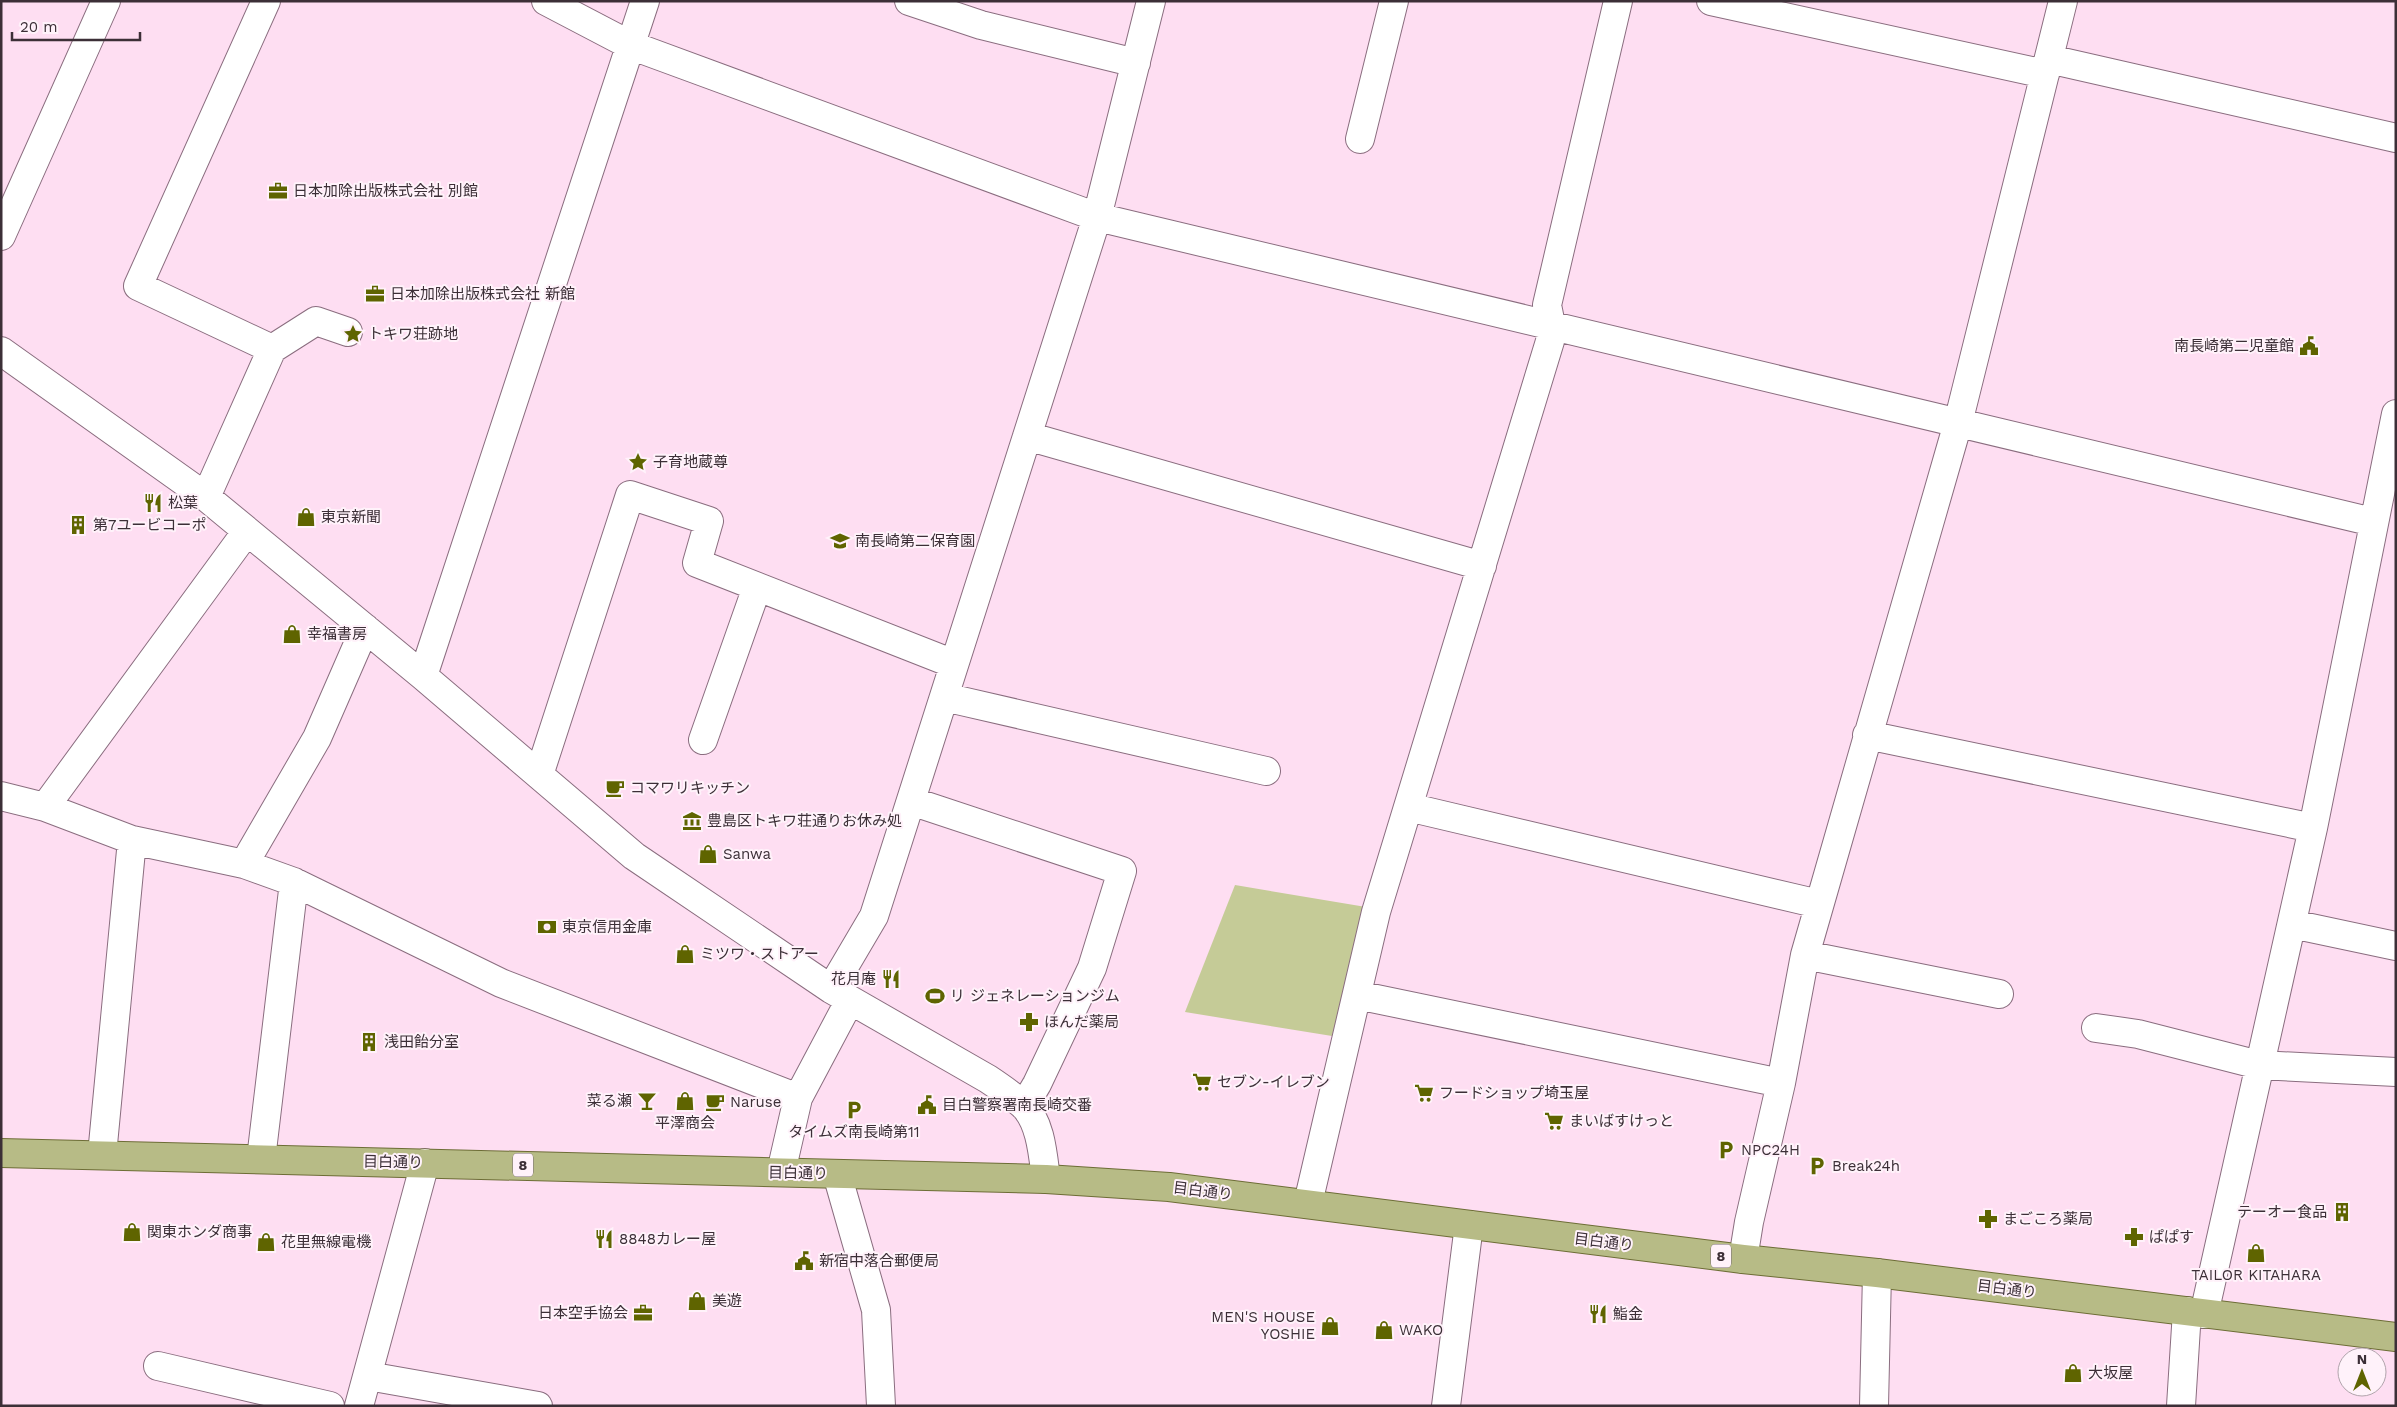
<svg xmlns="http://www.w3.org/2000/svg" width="2397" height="1407" font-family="'Work Sans','Noto Sans JP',sans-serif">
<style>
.green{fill:#c5cb97}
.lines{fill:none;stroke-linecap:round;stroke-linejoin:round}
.minor-casing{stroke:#8a6d7f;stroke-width:30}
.major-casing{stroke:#6d6d36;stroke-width:30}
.minor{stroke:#fff;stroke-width:28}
.major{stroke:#b7bb86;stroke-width:28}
.labels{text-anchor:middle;stroke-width:4;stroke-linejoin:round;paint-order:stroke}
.shield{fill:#fff2fa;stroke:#766a72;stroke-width:1}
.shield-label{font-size:14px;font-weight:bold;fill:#3c2f37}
.poi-label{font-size:15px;fill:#3c2f37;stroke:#fff2fa;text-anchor:start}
.street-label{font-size:15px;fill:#3c2f37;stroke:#fff2fa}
</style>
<rect width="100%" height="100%" fill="#fedef2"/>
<path class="green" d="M 1235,885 L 1366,907 L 1332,1036 L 1185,1012 Z"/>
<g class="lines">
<g class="minor-casing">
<path id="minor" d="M 546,1 L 630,45 L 1097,217 L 2373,522
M 909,1 L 981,25 L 1136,63
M 1711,1 L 2045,74
M 2049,59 L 2396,138
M 1360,139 L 1394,1
M 1,236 L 106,1
M 272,349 L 316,321 L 348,332
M 1,351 L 206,497 L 423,676 L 634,856 L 831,989 L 988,1079 C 1000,1087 1012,1095 1023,1105 C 1041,1122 1043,1156 1046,1179
M 1027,436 L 1482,566
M 206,497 L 272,349 L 138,286 L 266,1
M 423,676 L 645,1
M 944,697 L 1266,771
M 1867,735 L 2313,828
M 703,740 L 757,587
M 539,775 L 630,495 L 709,521 L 697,563 L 954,664
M 1,796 L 45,807 L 132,840 L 244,864 L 294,882 L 501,983 L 798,1098
M 911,801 L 1122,871 L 1092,968 L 1037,1084 L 1024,1106
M 45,807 L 247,531
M 1408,807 L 1819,904
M 244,864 L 317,738 L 365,628
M 2292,924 L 2396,946
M 1805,955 L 1999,994
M 831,989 L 874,916 L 1097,217 L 1151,1
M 1357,995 L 1781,1083
M 2096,1028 L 2138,1034 L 2259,1065 L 2396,1072
M 102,1155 L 132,840
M 261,1159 L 294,882
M 781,1172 L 798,1098 L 850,1000
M 837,1174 L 876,1310 L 881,1406
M 1308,1203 L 1376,912 L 1550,341 L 1551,325 L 1547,305 L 1618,1
M 1743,1259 L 1749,1222 L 1781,1083 L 1805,955 L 1958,423 L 2063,1
M 2204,1314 L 2313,828 L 2396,414
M 158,1366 L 330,1406
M 368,1376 L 538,1406
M 359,1406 L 425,1163
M 1446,1406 L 1469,1225
M 1874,1406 L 1877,1273
M 2181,1406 L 2187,1311"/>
</g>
<g class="major-casing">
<path id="major" d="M 1,1153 L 1046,1179 L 1169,1187 L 1743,1259 L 1877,1273 L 2396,1337"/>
</g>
<use href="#minor" class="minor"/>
<use href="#major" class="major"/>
</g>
<defs>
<g id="office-bare" transform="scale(1.5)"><path d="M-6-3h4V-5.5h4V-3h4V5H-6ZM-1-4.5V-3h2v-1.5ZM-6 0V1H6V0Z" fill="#5f6400" stroke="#fff2fa" stroke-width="2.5" paint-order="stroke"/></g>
<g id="sight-bare" transform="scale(1.5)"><path d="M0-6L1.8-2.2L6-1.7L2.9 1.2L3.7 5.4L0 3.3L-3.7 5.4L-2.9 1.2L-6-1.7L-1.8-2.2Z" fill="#5f6400" stroke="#fff2fa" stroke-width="2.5" paint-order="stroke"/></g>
<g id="civic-bare" transform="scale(1.5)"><path d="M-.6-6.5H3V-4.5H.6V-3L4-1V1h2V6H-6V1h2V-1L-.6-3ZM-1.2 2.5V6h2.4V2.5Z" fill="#5f6400" stroke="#fff2fa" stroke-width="2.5" paint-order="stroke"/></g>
<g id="restaurant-bare" transform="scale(1.5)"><path d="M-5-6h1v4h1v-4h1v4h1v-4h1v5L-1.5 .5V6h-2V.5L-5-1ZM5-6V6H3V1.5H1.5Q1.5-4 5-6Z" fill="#5f6400" stroke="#fff2fa" stroke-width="2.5" paint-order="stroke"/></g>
<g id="shop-bare" transform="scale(1.5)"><path d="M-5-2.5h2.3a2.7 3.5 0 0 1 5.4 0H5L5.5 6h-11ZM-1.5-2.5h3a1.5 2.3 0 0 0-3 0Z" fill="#5f6400" stroke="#fff2fa" stroke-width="2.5" paint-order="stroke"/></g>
<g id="building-bare" transform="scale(1.5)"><path d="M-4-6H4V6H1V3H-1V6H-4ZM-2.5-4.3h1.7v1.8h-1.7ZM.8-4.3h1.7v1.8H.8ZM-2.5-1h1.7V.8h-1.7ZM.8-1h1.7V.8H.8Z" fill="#5f6400" stroke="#fff2fa" stroke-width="2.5" paint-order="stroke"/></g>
<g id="school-bare" transform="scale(1.5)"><path d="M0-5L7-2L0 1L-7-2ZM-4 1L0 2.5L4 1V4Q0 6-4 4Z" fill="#5f6400" stroke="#fff2fa" stroke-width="2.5" paint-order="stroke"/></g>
<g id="cafe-bare" transform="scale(1.5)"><path d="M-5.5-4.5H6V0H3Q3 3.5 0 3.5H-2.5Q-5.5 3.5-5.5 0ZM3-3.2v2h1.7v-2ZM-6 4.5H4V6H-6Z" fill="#5f6400" stroke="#fff2fa" stroke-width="2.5" paint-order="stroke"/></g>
<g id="museum-bare" transform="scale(1.5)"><path d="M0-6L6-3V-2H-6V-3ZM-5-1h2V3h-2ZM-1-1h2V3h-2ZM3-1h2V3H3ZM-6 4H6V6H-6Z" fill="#5f6400" stroke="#fff2fa" stroke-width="2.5" paint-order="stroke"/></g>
<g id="bank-bare" transform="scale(1.5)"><path d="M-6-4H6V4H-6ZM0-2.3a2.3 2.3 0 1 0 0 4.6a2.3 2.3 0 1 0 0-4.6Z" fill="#5f6400" stroke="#fff2fa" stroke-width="2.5" paint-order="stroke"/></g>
<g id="stadium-bare" transform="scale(1.5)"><path d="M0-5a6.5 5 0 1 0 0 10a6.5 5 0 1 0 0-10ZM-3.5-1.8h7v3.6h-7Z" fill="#5f6400" stroke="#fff2fa" stroke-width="2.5" paint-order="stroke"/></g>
<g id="pharmacy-bare" transform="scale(1.5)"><path d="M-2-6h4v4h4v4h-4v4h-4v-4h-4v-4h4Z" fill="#5f6400" stroke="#fff2fa" stroke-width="2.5" paint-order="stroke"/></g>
<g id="supermarket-bare" transform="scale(1.5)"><path d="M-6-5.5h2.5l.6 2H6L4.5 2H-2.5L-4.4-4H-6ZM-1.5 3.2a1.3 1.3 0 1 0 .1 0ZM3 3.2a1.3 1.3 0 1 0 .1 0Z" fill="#5f6400" stroke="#fff2fa" stroke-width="2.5" paint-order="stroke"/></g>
<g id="bar-bare" transform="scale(1.5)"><path d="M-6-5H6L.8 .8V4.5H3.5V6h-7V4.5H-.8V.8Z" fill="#5f6400" stroke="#fff2fa" stroke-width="2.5" paint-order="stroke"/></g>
<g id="parking-bare" transform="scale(1.5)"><path d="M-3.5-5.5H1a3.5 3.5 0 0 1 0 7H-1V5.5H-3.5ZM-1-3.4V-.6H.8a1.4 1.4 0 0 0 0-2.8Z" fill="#5f6400" stroke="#fff2fa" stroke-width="2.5" paint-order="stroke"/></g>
</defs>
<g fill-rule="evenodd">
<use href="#office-bare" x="278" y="191"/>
<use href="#office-bare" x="375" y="294"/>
<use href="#sight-bare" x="353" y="334"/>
<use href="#civic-bare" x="2309" y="346"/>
<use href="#sight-bare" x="638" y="462"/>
<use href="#restaurant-bare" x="153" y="503"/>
<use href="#shop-bare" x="306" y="517"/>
<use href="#building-bare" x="78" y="525"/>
<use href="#school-bare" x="840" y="541"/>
<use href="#shop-bare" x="292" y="634"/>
<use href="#cafe-bare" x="615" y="788"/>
<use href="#museum-bare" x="692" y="821"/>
<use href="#shop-bare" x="708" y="854"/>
<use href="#bank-bare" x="547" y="927"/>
<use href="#shop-bare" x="685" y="954"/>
<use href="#restaurant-bare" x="891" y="979"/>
<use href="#stadium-bare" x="935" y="996"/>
<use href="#pharmacy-bare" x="1029" y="1022"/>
<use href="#building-bare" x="369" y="1042"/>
<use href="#supermarket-bare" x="1202" y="1082"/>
<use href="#supermarket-bare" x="1424" y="1093"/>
<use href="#bar-bare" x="647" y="1101"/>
<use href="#shop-bare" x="685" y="1101"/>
<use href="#cafe-bare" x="715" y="1102"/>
<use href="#civic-bare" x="927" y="1105"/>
<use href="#parking-bare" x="854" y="1110"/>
<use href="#supermarket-bare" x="1554" y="1121"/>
<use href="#parking-bare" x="1726" y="1150"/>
<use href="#parking-bare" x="1817" y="1166"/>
<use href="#building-bare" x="2342" y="1212"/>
<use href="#pharmacy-bare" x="1988" y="1219"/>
<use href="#shop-bare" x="132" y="1232"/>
<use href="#pharmacy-bare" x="2134" y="1237"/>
<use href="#restaurant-bare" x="604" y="1239"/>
<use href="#shop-bare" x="266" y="1242"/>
<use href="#shop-bare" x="2256" y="1253"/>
<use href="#civic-bare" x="804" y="1261"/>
<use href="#shop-bare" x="697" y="1301"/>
<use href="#office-bare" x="643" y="1313"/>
<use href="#restaurant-bare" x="1598" y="1314"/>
<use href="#shop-bare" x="1330" y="1326"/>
<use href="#shop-bare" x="1384" y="1330"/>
<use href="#shop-bare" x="2073" y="1373"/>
</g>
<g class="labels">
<g class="shield">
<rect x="513" y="1153.5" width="20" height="23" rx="4"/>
<rect x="1711" y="1244.5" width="20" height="23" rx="4"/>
</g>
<g class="shield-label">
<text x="523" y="1170">8</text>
<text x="1721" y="1261">8</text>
</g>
<g class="poi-label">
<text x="293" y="196">日本加除出版株式会社 別館</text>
<text x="390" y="299">日本加除出版株式会社 新館</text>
<text x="368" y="339">トキワ荘跡地</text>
<text x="2294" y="351" text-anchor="end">南長崎第二児童館</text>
<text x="653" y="467">子育地蔵尊</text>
<text x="168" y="508">松葉</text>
<text x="321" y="522">東京新聞</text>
<text x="93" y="530">第7ユービコーポ</text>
<text x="855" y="546">南長崎第二保育園</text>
<text x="307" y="639">幸福書房</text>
<text x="630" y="793">コマワリキッチン</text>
<text x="707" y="826">豊島区トキワ荘通りお休み処</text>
<text x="723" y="859">Sanwa</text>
<text x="562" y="932">東京信用金庫</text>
<text x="700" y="959">ミツワ・ストアー</text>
<text x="876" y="984" text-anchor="end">花月庵</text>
<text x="950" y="1001">リ ジェネレーションジム</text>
<text x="1044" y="1027">ほんだ薬局</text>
<text x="384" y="1047">浅田飴分室</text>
<text x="1217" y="1087">セブン-イレブン</text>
<text x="1439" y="1098">フードショップ埼玉屋</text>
<text x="632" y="1106" text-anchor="end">菜る瀬</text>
<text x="730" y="1107">Naruse</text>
<text x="942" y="1110">目白警察署南長崎交番</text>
<text x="1569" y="1126">まいばすけっと</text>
<text x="685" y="1128" text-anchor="middle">平澤商会</text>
<text x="854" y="1137" text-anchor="middle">タイムズ南長崎第11</text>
<text x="1741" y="1155">NPC24H</text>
<text x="1832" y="1171">Break24h</text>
<text x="2327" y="1217" text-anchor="end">テーオー食品</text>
<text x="2003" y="1224">まごころ薬局</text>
<text x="147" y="1237">関東ホンダ商事</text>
<text x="2149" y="1242">ぱぱす</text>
<text x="619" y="1244">8848カレー屋</text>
<text x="281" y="1247">花里無線電機</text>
<text x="819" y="1266">新宿中落合郵便局</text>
<text x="2256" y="1280" text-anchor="middle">TAILOR KITAHARA</text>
<text x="712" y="1306">美遊</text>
<text x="628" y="1318" text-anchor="end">日本空手協会</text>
<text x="1613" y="1319">鮨金</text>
<text x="1315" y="1322" text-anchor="end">MEN'S HOUSE<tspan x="1315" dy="17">YOSHIE</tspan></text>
<text x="1399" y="1335">WAKO</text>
<text x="2088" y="1378">大坂屋</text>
</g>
<g class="street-label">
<text transform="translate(393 1162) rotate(1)" y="5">目白通り</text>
<text transform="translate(798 1173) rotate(1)" y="5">目白通り</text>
<text transform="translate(1203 1191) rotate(7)" y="5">目白通り</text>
<text transform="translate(1604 1242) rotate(7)" y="5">目白通り</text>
<text transform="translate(2007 1289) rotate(7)" y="5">目白通り</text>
</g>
</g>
<rect width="2397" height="1407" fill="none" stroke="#3c2f37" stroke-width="5"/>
<g transform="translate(2362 1372)"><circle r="24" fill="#fff2fa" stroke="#b1a4ac"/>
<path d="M0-4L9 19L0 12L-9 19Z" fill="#5f6400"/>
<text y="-8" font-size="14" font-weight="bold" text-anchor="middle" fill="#3c2f37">N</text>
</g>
<path d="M12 32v8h128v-8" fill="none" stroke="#3c2f37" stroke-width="2.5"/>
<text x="20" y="32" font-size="15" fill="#3c2f37" stroke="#fff2fa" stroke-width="4" paint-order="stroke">20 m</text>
</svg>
